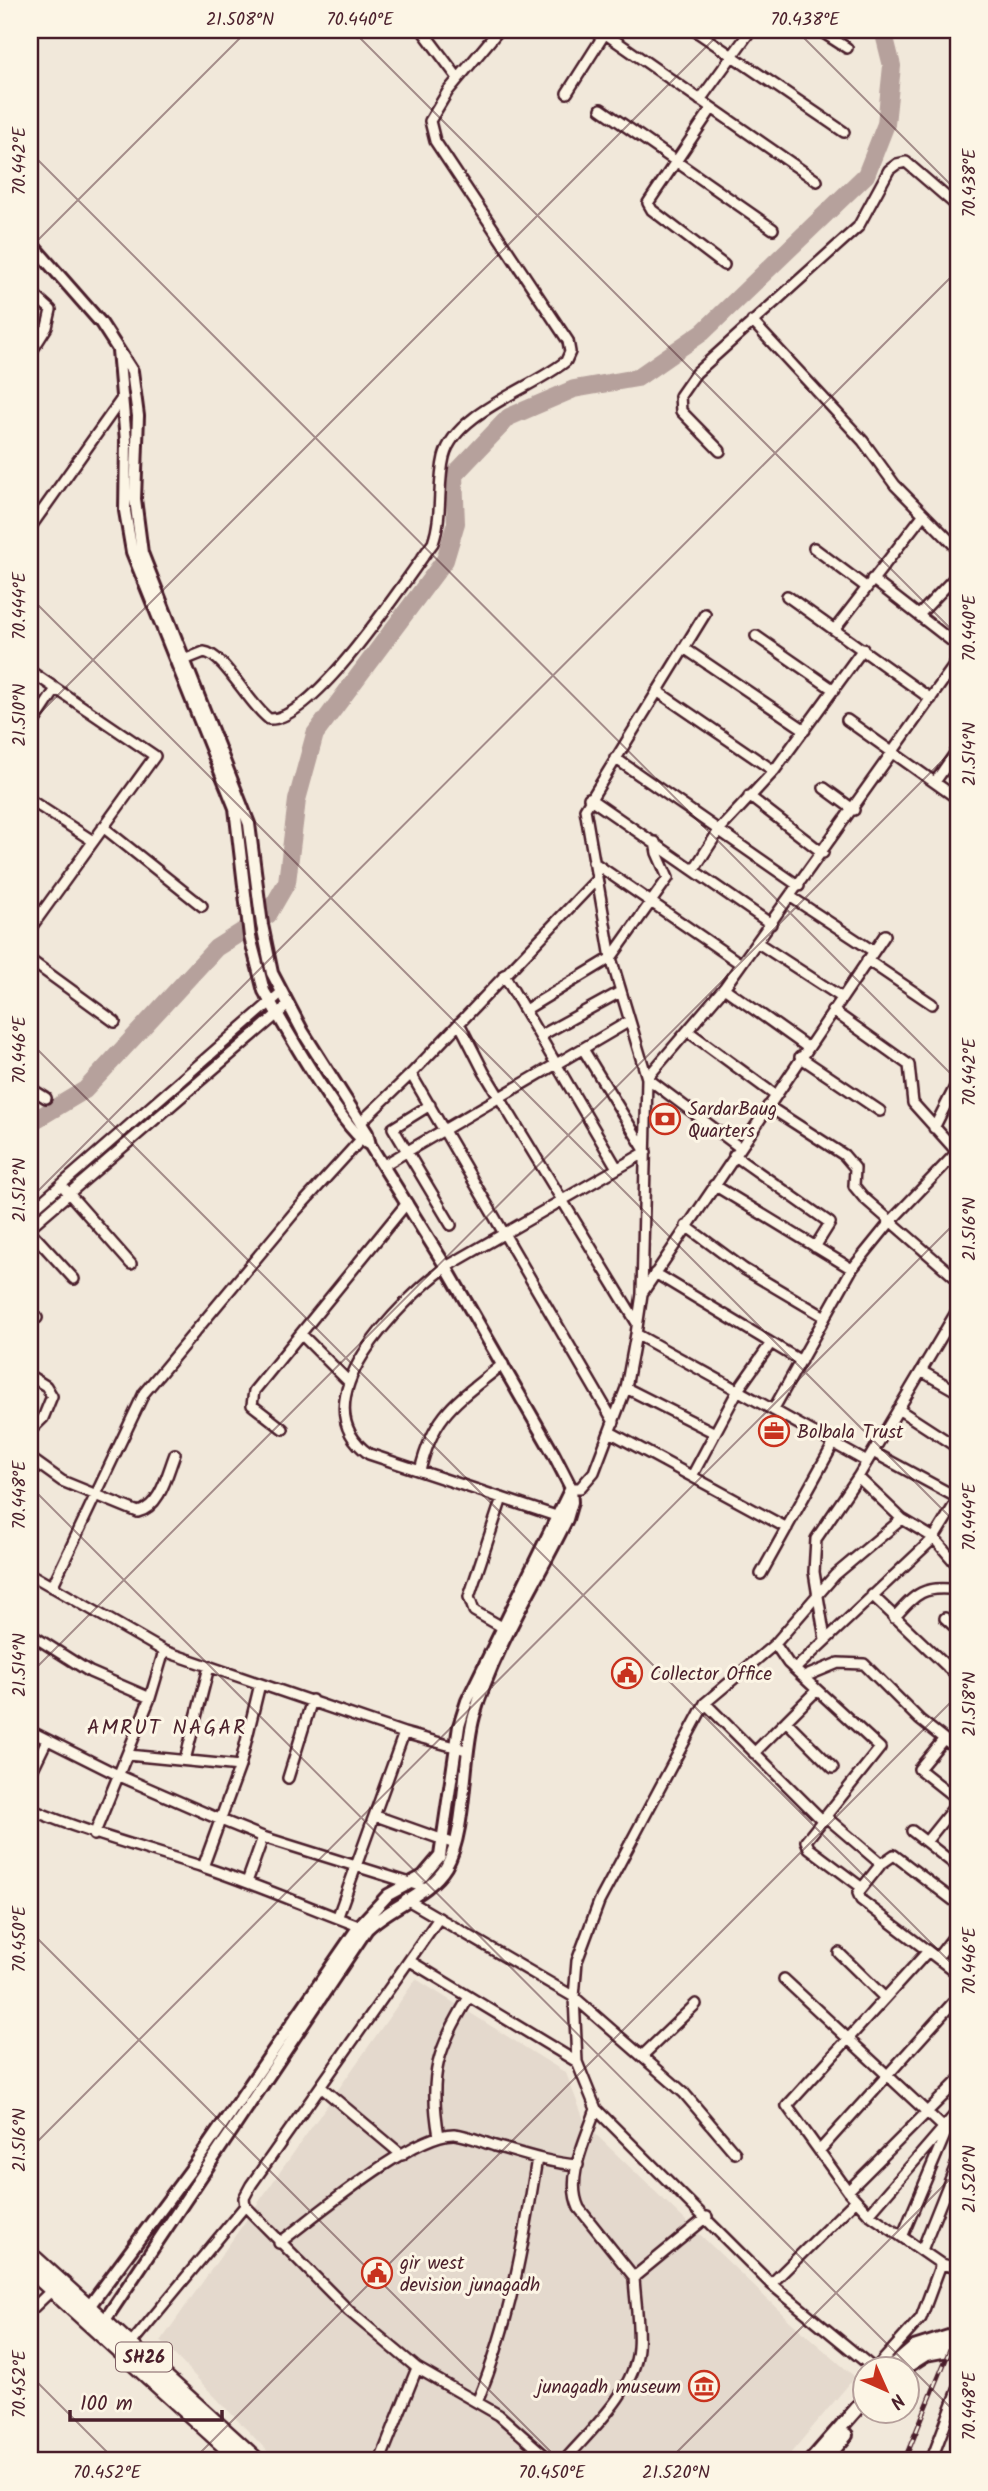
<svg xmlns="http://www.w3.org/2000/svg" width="988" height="2491" font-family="Kalam,sans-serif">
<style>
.built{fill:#e4d9cd}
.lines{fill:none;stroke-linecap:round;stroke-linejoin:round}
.river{stroke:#b6a19c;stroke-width:18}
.minor-casing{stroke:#4a1f2b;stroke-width:14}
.tertiary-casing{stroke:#4a1f2b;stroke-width:16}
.secondary-casing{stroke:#4a1f2b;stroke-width:18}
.primary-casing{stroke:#4a1f2b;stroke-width:19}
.minor{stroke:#fcf5e5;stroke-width:9}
.tertiary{stroke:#fcf5e5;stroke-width:10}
.secondary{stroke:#fcf5e5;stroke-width:12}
.primary{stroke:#fcf5e5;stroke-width:14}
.rail-casing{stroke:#4a1f2b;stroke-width:5}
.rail{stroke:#fcf5e5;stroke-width:2.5;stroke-dasharray:8;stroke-linecap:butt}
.ticks{fill:none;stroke:#4a1f2b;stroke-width:2;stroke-opacity:0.45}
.labels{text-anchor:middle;stroke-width:6;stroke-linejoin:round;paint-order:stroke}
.shield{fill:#fcf5e5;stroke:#7f5f63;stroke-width:2}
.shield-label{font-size:18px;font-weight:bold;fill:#4a1f2b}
.poi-label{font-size:19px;fill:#4a1f2b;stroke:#fcf5e5;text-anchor:start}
.neighbourhood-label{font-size:21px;letter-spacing:2px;fill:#4a1f2b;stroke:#fcf5e5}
.neatline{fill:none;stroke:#4a1f2b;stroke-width:2.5}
.ticks-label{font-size:18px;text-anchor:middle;fill:#4a1f2b}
</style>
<rect width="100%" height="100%" fill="#f1e8da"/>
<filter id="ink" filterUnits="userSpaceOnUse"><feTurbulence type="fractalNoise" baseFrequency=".0143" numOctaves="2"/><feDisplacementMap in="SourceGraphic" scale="14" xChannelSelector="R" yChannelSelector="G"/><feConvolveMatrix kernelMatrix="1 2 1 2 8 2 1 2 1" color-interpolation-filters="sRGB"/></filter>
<g filter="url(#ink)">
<path class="built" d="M 416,1979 L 566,2073 L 586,2125 L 790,2321 L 855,2377 L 784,2461 L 277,2461 L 161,2341 Z"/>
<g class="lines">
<path class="river" d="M 30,1123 L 85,1090 L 216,948 L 268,915 L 287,882 L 297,800 L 315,734 L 445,560 L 456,523 L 454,475 L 509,417 L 574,389 L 637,378 L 703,332 L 866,175 L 886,124 L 892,66 L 883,30"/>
<g class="minor-casing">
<path id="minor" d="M 422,30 L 458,78
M 600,30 L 817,181
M 694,30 L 844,132
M 819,30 L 847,48
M 567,93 L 607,30
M 700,100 L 751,30
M 712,108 L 648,203 L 652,210 L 724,265
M 601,109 L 773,229
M 30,291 L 51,310 L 47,327 L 30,354
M 752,321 L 863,441 L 895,485 L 958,549
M 720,451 L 681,411 L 680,396 L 696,373 L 858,227 L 889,170 L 897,164 L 906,162 L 958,207
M 30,528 L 123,397
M 814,548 L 866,587
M 872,579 L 958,646
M 787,596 L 931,699
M 919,615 L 958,574
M 835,629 L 923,515
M 756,636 L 834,690
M 684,648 L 805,730
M 184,660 L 204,652 C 224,654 249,705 269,719 C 314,722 405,580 433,543 C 443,515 437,486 444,457 C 455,412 534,388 566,361 L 570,352 L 568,341 L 435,141 L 430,121 L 448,91 L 499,30
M 30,671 L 155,756 L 30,929
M 657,691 L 774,771
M 847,720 L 958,799
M 30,728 L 56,689
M 615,758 L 799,886
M 935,782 L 958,749
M 824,788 L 854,810
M 749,796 L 823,853
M 589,798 L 771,924
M 30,800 L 93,841
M 103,827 L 202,906
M 593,862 L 741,964
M 695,868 L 720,829 L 774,771 L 863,649
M 791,897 L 873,951
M 758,943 L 841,997
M 30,960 L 115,1022
M 867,960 L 932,1004
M 504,975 L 617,1168
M 724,988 L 807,1047
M 525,1010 L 611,958 L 668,878 L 657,853 L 655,842
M 832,1010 L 909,1065 L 913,1103 L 958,1153
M 459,1023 L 484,1072 L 637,1323
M 689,1032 L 775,1095
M 540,1036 L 620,992
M 800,1057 L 880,1111
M 411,1074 L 614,1422
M 30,1088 L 46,1098
M 430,1105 L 393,1128 L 451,1225
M 768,1106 L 844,1155 L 855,1168 L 854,1186 L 864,1198 L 958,1280
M 360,1123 L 411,1074 L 597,879
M 934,1128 L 958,1081
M 739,1147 L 647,1078 L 724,988 L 958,660
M 734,1155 L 830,1223 L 815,1247
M 384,1165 L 628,1022
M 714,1185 L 852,1269
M 65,1189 L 131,1264
M 30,1212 L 282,992
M 686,1226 L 744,1269 L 825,1317
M 30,1227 L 288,1005
M 30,1231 L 74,1279
M 655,1273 L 801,1361
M 643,1292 L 885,935
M 30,1309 L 37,1318
M 947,1329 L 958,1335
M 301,1334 L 349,1382
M 636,1334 L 867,1462
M 923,1372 L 958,1392
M 30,1376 L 46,1386 L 52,1396 L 43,1418 L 30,1431
M 626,1388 L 715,1433
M 898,1409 L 958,1448
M 773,1410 L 852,1269 L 891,1221 L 957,1152
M 283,1429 L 252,1405 L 254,1391 L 407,1203
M 610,1432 L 787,1528
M 873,1452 L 958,1498
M 30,1458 L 62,1481 L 138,1512 C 161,1506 167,1474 175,1454
M 420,1471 C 434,1412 458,1401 503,1364
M 693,1474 L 738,1390 L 771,1343
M 858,1477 L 902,1519 L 934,1538 L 958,1566
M 571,1488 L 580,1488 L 594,1472 L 626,1388 L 636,1334 L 642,1294 L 647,1078 L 611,958 L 585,809 L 705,614
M 502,1498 L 469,1597 L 474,1611 L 502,1627
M 556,1516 L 369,1454 C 297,1402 401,1301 446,1267 L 646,1152 L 583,1049
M 30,1574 L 164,1651 L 404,1733 L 466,1750
M 761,1574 L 834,1443
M 52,1587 L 144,1393 L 294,1213 L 365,1135
M 872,1595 L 958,1677
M 894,1618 C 916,1593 924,1585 958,1590
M 945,1618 L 958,1630
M 30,1634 L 90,1672 L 150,1698
M 825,1639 L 814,1572 L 816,1539 L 858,1477 L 958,1309
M 775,1644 L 788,1663 L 880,1748 L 806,1841 L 809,1848 L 861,1887
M 948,1668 L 958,1658
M 795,1669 L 934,1538 L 958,1499
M 804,1677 L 838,1663 L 864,1664 L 920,1720 L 958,1750
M 705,1703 L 823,1821
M 786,1721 L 833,1768
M 30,1731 L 120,1776 L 221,1820 L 263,1837 L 426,1888
M 943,1740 L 919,1769 L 958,1800
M 754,1753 L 817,1690
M 128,1755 L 240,1766
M 185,1760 L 209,1667
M 30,1775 L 47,1740
M 288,1778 L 312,1700
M 30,1809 C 87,1833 145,1848 203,1867 C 258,1885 310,1908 364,1928
M 376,1816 L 455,1844
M 826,1817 L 881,1864
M 912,1831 L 958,1867
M 94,1835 L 150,1698 L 164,1651
M 926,1842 L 958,1802
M 203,1867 L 240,1766 L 260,1684
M 247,1882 L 263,1837
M 406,1899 L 574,1997 L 577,2062 L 596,2109 L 771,2284 L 873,2368
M 958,1904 L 894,1855 L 881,1864 L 858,1893 L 861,1900 L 958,1974
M 338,1916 L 404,1733
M 439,1918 L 251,2185 L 244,2198 L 245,2206 L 349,2311 L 417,2368 L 499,2415 L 551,2461
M 928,1951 L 787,2106 L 848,2191 L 869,2214 L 941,2264 L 958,2268
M 839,1953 L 885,1998
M 937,1958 L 958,1931
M 410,1961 L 577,2062
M 784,1979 L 944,2128 L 958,2135
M 643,2055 L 696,2004
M 321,2087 L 402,2155
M 596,2109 C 586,2139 565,2178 579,2208 L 634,2277
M 439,2136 C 428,2074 438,2049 469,1997
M 820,2150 L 958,1997
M 735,2153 L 684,2093 L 574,1997 L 577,1961 L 599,1902 L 705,1703 L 775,1644 L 835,1575 L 902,1519
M 848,2191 L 958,2081
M 869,2214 L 958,2111
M 902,2237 L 947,2130
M 279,2243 C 314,2217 413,2133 454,2134 C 468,2135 482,2142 495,2146 C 523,2154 549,2163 578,2165
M 922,2250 L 958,2160
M 771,2284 L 856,2200
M 30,2311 L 52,2290
M 130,2345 L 245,2206
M 876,2368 L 921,2318 L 941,2264
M 478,2400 C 510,2322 524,2242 537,2158
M 380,2461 L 417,2368
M 564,2461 C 591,2430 635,2391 638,2348 C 640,2326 635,2300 634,2277 L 707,2217
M 931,2461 L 958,2390"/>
</g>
<g class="tertiary-casing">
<path id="tertiary" d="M 30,242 L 101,323 L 132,371 L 138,416 L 135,499 L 142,553 L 249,824 L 262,925 L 272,973 L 303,1032 L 367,1133 L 370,1145 L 446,1267 L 553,1453 L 571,1488 L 572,1502 L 567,1519 C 537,1581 492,1651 474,1716 C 462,1759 467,1832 446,1867 C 429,1895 390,1906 367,1929 L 101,2326
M 118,350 L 126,441 L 125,511 L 132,552 L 235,808 L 250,937 L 264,991 C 282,1022 344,1133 370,1145
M 85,2312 L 195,2164 L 359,1926 L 388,1895 L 423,1876 L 440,1856 L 459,1726 L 467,1701 L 571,1488"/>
</g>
<g class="secondary-casing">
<path id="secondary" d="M 891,2368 L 914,2348 L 958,2334
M 904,2368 L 926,2354 L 958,2348
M 811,2461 L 866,2398
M 824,2461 L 846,2435"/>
</g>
<g class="primary-casing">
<path id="primary" d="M 30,2254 L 258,2461
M 30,2270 L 241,2461"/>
</g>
<use href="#minor" class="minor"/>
<use href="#tertiary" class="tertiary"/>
<use href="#secondary" class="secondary"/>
<use href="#primary" class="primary"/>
<g class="rail-casing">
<path id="rail" d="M 904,2461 L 958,2330"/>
</g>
<use href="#rail" class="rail"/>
</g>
</g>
<path class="ticks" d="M 352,30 L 958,636M 796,30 L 958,192M 30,152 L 958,1081M 30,248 L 248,30M 30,597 L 958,1525M 30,723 L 723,30M 30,1042 L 958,1970M 30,1199 L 958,270M 30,1486 L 958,2415M 30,1674 L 958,745M 30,1931 L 560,2461M 30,2149 L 958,1220M 30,2375 L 116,2461M 192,2461 L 958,1695M 668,2461 L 958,2171"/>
<defs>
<g id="bank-ring" transform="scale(1.575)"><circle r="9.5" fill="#fcf5e5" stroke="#c8321e" stroke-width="1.5"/><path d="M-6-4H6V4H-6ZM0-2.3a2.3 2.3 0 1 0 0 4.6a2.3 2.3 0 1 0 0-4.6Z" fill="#c8321e"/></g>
<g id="office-ring" transform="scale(1.575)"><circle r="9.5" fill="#fcf5e5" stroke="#c8321e" stroke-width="1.5"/><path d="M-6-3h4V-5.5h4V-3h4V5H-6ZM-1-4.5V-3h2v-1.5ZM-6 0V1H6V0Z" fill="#c8321e"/></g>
<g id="civic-ring" transform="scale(1.575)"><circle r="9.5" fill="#fcf5e5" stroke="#c8321e" stroke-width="1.5"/><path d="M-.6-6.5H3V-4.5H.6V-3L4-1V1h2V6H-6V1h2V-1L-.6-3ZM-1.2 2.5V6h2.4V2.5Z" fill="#c8321e"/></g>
<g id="museum-ring" transform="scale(1.575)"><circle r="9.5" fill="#fcf5e5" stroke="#c8321e" stroke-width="1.5"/><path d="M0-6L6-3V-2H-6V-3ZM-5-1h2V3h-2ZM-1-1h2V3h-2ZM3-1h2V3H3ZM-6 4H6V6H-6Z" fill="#c8321e"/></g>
</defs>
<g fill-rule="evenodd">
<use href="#bank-ring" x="665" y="1119"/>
<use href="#office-ring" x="774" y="1431"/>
<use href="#civic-ring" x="627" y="1673"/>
<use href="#civic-ring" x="377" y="2273"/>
<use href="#museum-ring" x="704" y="2386"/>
</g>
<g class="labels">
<rect class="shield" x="116" y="2342.5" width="56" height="29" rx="5"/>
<g class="shield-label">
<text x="144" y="2363">SH26</text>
</g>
<g class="poi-label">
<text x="688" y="1115">SardarBaug<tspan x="688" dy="22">Quarters</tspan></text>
<text x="797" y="1438">Bolbala Trust</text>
<text x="650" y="1680">Collector Office</text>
<text x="400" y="2269">gir west<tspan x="400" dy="22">devision junagadh</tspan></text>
<text x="681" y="2393" text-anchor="end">junagadh museum</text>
</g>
<g class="neighbourhood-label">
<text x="167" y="1734">AMRUT NAGAR</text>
</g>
</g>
<rect width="988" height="2491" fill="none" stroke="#fcf5e5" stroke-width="77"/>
<g transform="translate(886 2390) rotate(135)"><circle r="33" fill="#fcf5e5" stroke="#b59f9b" stroke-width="2"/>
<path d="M0-5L12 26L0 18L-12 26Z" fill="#c8321e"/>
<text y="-10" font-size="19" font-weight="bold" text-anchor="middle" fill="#4a1f2b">N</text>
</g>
<path d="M70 2410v10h152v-10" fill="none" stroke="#4a1f2b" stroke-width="3.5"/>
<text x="80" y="2410" font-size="21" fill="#4a1f2b" stroke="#fcf5e5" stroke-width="5" paint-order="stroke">100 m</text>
<rect x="38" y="38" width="912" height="2414" class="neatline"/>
<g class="ticks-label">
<text x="240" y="25">21.508°N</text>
<text x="360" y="25">70.440°E</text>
<text x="805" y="25">70.438°E</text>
<text transform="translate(19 161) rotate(-90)" y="6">70.442°E</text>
<text transform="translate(969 183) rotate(-90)" y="6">70.438°E</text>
<text transform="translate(19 606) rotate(-90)" y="6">70.444°E</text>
<text transform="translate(969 628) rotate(-90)" y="6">70.440°E</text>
<text transform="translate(19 715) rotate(-90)" y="6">21.510°N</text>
<text transform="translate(969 754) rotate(-90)" y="6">21.514°N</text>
<text transform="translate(19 1050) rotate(-90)" y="6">70.446°E</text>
<text transform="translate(969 1072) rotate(-90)" y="6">70.442°E</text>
<text transform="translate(19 1190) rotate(-90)" y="6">21.512°N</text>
<text transform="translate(969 1229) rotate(-90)" y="6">21.516°N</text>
<text transform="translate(19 1495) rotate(-90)" y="6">70.448°E</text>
<text transform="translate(969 1517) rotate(-90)" y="6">70.444°E</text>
<text transform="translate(19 1665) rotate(-90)" y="6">21.514°N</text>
<text transform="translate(969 1704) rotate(-90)" y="6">21.518°N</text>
<text transform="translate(19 1939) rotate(-90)" y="6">70.450°E</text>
<text transform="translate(969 1961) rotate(-90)" y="6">70.446°E</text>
<text transform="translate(19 2140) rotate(-90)" y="6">21.516°N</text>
<text transform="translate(969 2179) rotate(-90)" y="6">21.520°N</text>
<text transform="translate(19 2384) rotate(-90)" y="6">70.452°E</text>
<text transform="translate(969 2406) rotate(-90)" y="6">70.448°E</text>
<text x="107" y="2478">70.452°E</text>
<text x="552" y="2478">70.450°E</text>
<text x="676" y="2478">21.520°N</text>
</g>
</svg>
